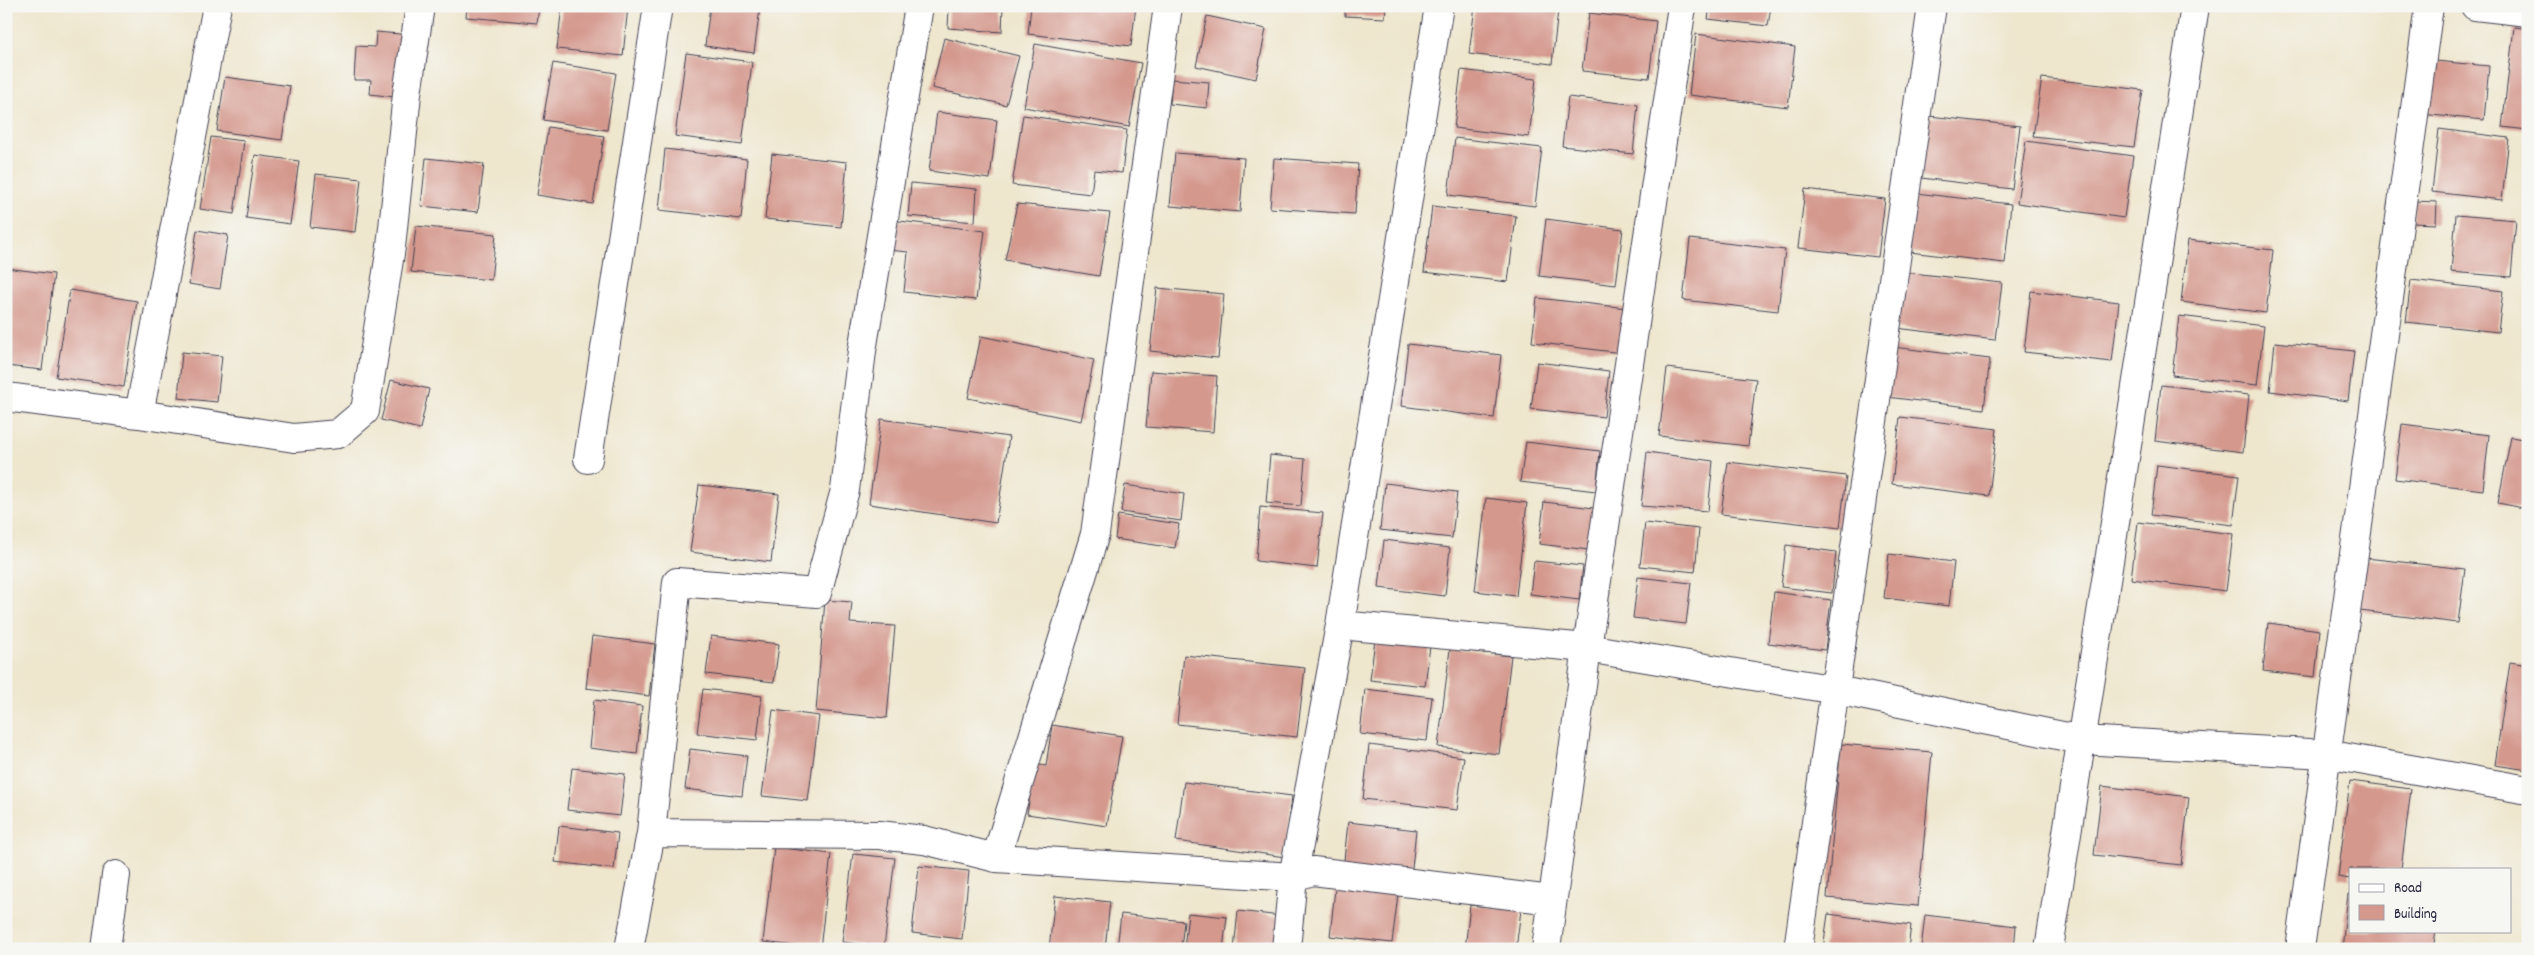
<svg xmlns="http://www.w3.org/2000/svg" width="2534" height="955" font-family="Dekko,sans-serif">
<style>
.building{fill:#d4988d}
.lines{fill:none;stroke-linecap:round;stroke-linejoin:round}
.minor-casing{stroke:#413f51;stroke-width:30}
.minor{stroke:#fff;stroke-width:28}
</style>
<rect width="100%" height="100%" fill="#f6f6f2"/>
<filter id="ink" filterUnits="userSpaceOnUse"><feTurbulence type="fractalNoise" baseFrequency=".02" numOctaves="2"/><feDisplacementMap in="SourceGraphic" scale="10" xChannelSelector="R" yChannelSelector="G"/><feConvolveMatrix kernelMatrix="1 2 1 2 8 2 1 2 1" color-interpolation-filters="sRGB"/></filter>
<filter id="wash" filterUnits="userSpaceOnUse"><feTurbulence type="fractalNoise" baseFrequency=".0096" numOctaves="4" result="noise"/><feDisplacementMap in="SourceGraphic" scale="20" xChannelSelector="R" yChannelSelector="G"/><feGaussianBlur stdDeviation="1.12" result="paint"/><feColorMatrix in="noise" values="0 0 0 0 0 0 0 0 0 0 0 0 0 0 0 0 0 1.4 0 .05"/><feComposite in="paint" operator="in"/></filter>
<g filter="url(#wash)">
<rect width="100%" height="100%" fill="#eee6cd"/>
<g id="blocks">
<path class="building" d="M 343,6 L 407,6 L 407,12 Z
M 467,6 L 539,6 L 537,23 L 466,17 Z
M 562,6 L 628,6 L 623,56 L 557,49 Z
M 710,6 L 760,8 L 754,53 L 705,46 Z
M 945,6 L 1003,6 L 1002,32 L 948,28 L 949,8 Z
M 1031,6 L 1136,6 L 1131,46 L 1028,34 Z
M 1312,6 L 1335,6 L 1335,10 Z
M 1345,6 L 1386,6 L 1385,18 L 1345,16 Z
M 1475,6 L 1526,6 L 1558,10 L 1552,64 L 1469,54 Z
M 1710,6 L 1771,6 L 1768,26 L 1708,19 Z
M 1589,13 L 1656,21 L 1649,78 L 1582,71 Z
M 1207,16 L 1266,29 L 1256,79 L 1196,66 Z
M 2514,27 L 2528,29 L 2528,130 L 2502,127 Z
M 376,32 L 411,35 L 404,98 L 370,94 L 371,80 L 354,80 L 356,46 L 375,47 Z
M 1696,34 L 1795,47 L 1788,107 L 1689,95 Z
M 944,38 L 1019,56 L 1006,105 L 932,88 Z
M 1035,44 L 1141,63 L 1129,127 L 1024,107 Z
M 686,53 L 752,62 L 742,145 L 675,136 Z
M 2425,60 L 2489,66 L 2484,120 L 2420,114 Z
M 553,63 L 616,73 L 607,130 L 543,120 Z
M 1461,70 L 1536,79 L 1529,137 L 1454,128 Z
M 225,77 L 290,86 L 282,140 L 217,131 Z
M 2042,78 L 2143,90 L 2134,147 L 2033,136 Z
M 1172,79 L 1209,82 L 1207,108 L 1170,104 Z
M 1568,97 L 1638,105 L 1633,154 L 1562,146 Z
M 937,112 L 997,120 L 990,179 L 929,171 Z
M 1023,115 L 1127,130 L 1122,173 L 1094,170 L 1091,194 L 1012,185 Z
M 1929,116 L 2020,126 L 2012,189 L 1921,178 Z
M 548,127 L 604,136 L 593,204 L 537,195 Z
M 2439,129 L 2509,138 L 2502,200 L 2432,192 Z
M 211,137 L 244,141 L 234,214 L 200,209 Z
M 1455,138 L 1542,148 L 1535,206 L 1448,195 Z
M 2026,141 L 2133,156 L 2124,218 L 2017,203 Z
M 665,149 L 747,159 L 741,219 L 659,210 Z
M 1175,153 L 1244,158 L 1240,212 L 1170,206 Z
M 772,154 L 847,162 L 841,227 L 765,219 Z
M 255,155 L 299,161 L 290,224 L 246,218 Z
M 426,158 L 484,164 L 478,212 L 421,206 Z
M 1274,158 L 1358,164 L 1355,214 L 1270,208 Z
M 316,174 L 361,179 L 355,232 L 310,227 Z
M 911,183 L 977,189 L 975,222 L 908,216 Z
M 1805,189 L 1885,199 L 1878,257 L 1798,248 Z
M 1916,193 L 2011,204 L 2005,263 L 1909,252 Z
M 2414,201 L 2437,202 L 2436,224 L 2413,223 Z
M 1017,204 L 1110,213 L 1099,276 L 1005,260 Z
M 1432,206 L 1516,216 L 1508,282 L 1424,272 Z
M 2456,215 L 2516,220 L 2511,277 L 2451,272 Z
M 1546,219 L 1623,229 L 1616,285 L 1539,276 Z
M 891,220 L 985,231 L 976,300 L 904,292 L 908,252 L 888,250 Z
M 416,226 L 496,234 L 491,280 L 411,272 Z
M 197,230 L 228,235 L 220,289 L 189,284 Z
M 1690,239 L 1785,250 L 1778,311 L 1683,300 Z
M 2188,240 L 2273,250 L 2266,313 L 2181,302 Z
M 6,268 L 54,274 L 42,370 L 6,366 Z
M 1903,272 L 2002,283 L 1995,340 L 1896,328 Z
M 2411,280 L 2503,291 L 2498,332 L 2406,322 Z
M 1157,288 L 1224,294 L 1218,358 L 1150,351 Z
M 70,290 L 137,301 L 124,387 L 56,377 Z
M 2031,291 L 2119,302 L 2112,362 L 2024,352 Z
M 1537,298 L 1627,308 L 1622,353 L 1532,342 Z
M 2179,316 L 2264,326 L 2257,385 L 2172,375 Z
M 981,336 L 1094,360 L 1081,421 L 968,398 Z
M 2275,342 L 2354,351 L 2348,401 L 2270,391 Z
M 1408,344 L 1501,355 L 1494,418 L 1401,406 Z
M 1885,346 L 1990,359 L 1984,409 L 1879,396 Z
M 182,352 L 222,356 L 217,402 L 178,398 Z
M 1537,362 L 1609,371 L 1604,417 L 1531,409 Z
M 1667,368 L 1756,379 L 1748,446 L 1659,436 Z
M 1151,371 L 1217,376 L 1213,432 L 1146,427 Z
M 391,380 L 429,389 L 420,429 L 381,420 Z
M 2161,385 L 2249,395 L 2243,452 L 2155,441 Z
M 1900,417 L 1997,429 L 1989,496 L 1892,484 Z
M 881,419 L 1009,437 L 996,523 L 869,504 Z
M 2402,424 L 2489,435 L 2483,490 L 2395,479 Z
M 2511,437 L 2528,440 L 2528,509 L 2498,503 Z
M 1526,442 L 1600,451 L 1596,491 L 1520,482 Z
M 1647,452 L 1713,461 L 1708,511 L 1641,506 Z
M 1270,455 L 1305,459 L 1301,506 L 1266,503 Z
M 1728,462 L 1846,476 L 1840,528 L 1721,514 Z
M 2157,465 L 2239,475 L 2233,525 L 2151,515 Z
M 1385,483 L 1457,492 L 1452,538 L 1380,530 Z
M 699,485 L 779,494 L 771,562 L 690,552 Z
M 1125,485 L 1184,494 L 1181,521 L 1121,512 Z
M 1486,498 L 1527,503 L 1516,596 L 1475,591 Z
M 1544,502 L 1594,508 L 1589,550 L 1539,544 Z
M 1260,507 L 1323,513 L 1317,568 L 1256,561 Z
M 1118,515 L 1179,524 L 1175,548 L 1115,539 Z
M 2138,522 L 2233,534 L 2226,591 L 2131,579 Z
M 1645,523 L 1699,529 L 1695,572 L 1640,566 Z
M 1384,540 L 1450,548 L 1445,596 L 1379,588 Z
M 1786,545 L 1836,552 L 1832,593 L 1781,587 Z
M 1889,554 L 1954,562 L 1949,606 L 1884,598 Z
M 2366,558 L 2465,569 L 2458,623 L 2360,611 Z
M 1534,561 L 1583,566 L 1579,600 L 1530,594 Z
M 1638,577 L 1691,583 L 1686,624 L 1633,618 Z
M 1774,592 L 1831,600 L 1825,650 L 1768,643 Z
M 825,600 L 852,602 L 850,623 L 895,626 L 887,718 L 816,711 Z
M 2268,623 L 2320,630 L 2315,677 L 2263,671 Z
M 592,636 L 655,644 L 649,696 L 586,688 Z
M 711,636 L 779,644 L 774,682 L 706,674 Z
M 1375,639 L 1430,646 L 1425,686 L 1370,680 Z
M 1450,649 L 1511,656 L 1499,754 L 1438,747 Z
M 1184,655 L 1305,668 L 1297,737 L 1177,724 Z
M 2510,662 L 2528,665 L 2528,770 L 2495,765 Z
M 703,689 L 762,696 L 757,740 L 697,733 Z
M 1365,689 L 1432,697 L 1427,741 L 1360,734 Z
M 594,700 L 642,706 L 637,754 L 589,748 Z
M 773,710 L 819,716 L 808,801 L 762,796 Z
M 1052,725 L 1122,736 L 1107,826 L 1027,814 L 1035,764 L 1046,766 Z
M 1841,744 L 1932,752 L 1918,906 L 1827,898 Z
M 1369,745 L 1464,757 L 1457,810 L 1363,799 Z
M 690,749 L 747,756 L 742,796 L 685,789 Z
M 572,768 L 625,774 L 620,816 L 567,810 Z
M 2350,781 L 2411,789 L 2401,869 L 2350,869 L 2350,879 L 2338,877 Z
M 1184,782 L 1292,796 L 1285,857 L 1176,841 Z
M 2102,786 L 2189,797 L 2181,865 L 2094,855 Z
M 1348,822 L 1416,830 L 1411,878 L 1343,870 Z
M 559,826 L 618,833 L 614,869 L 555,862 Z
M 774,847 L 831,854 L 820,949 L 763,942 Z
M 853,854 L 895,858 L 884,947 L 842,942 Z
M 919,866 L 969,871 L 962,939 L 912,933 Z
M 1336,879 L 1399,886 L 1392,943 L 1330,936 Z
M 2348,894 L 2350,895 L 2350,931 L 2436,931 L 2433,949 L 2342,949 Z
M 1055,896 L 1110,902 L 1105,949 L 1049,949 Z
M 1470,905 L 1521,910 L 1516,949 L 1465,949 Z
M 1238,911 L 1281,916 L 1277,949 L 1234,949 Z
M 1188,913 L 1227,917 L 1223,949 L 1184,949 Z
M 1121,914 L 1184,921 L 1181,949 L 1117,949 Z
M 1828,914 L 1911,925 L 1908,949 L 1823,949 Z
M 1925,915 L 2016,926 L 2014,949 L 1921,949 Z
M 1324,945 L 1342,947 L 1342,949 L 1324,949 Z"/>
</g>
</g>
<g filter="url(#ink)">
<use href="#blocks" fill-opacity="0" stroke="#413f51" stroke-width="1"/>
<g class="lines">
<g class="minor-casing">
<path id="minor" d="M 2475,6 L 2528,12
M 6,397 L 139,414 L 217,6
M 139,414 L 294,438 L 338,434 L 365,411 L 391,247 L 407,94 L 420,6
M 588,459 L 658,6
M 1340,625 L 1587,648 L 1836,690 L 2082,740 L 2326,754 L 2528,790
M 651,833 L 879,835 L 924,840 L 996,858 L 1293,877 L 1313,871 L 1552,900
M 996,858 L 1095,534 L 1168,6
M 106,949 L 116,875
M 629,949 L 651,833 L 677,582 L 817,593 L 845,490 L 862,351 L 919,6
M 1286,949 L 1293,877 L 1340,625 L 1439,6
M 1546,949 L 1587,648 L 1682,6
M 1798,949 L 1932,6
M 2049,949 L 2195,6
M 2300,949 L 2429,6"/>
</g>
<use href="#minor" class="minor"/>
</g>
</g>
<rect width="2534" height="955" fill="none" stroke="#f6f6f2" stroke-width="25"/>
<rect x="2349" y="868" width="162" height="65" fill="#f6f6f2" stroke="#a1a1a9"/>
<rect x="2359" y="884" width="25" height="8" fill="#ffffff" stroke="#a1a1a9"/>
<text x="2394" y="892" font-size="15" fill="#22223b">Road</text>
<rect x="2359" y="905" width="25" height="15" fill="#d4988d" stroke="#a1a1a9"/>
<text x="2394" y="918" font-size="15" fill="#22223b">Building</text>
</svg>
